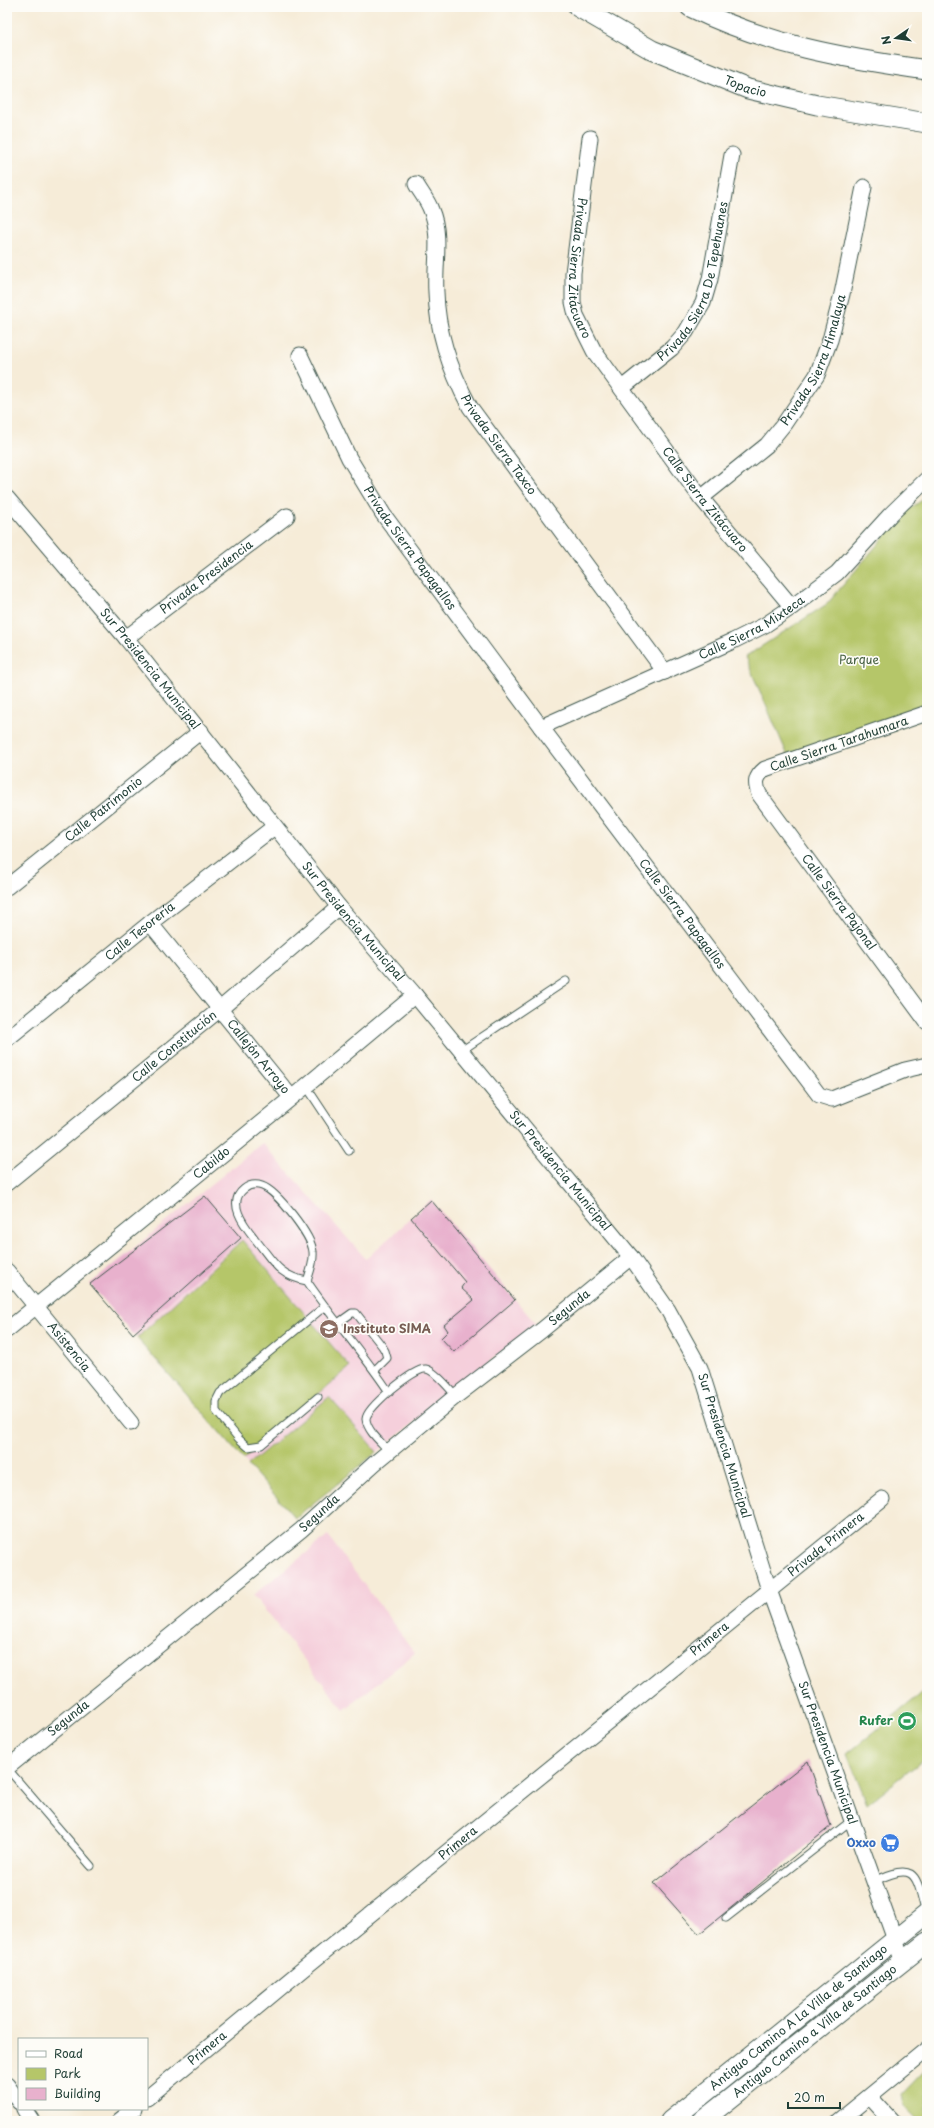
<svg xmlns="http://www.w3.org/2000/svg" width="934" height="2128" font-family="'Playpen Sans',sans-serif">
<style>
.built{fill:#f5cfdb}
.green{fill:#b5c669;stroke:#6a824e}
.building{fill:#e8b1cd}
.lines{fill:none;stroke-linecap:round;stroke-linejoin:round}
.service-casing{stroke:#3f574d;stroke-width:9}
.minor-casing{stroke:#3f574d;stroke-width:17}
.tertiary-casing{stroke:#3f574d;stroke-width:21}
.service{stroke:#fff;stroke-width:7}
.minor{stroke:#fff;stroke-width:15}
.tertiary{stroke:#fff;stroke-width:19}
.labels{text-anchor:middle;stroke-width:3.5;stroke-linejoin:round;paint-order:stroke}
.street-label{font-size:12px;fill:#1f3d34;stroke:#fdfcf7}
.park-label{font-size:12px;fill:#445f41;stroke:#fdfcf7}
.education-label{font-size:12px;font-weight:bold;fill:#785e54;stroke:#fdfcf7;text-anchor:start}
.leisure-label{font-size:12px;font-weight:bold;fill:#27864d;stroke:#fdfcf7;text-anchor:end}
.shop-label{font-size:12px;font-weight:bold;fill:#366cbe;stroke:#fdfcf7;text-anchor:end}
</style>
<rect width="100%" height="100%" fill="#fdfcf7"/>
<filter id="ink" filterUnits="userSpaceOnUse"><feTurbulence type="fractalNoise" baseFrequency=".025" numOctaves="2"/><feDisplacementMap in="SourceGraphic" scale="8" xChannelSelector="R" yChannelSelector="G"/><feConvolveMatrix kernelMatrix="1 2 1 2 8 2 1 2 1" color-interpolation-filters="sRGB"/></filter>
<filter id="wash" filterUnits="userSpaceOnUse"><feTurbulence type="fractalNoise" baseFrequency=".012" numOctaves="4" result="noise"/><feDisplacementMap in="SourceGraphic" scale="16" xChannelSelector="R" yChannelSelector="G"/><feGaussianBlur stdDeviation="0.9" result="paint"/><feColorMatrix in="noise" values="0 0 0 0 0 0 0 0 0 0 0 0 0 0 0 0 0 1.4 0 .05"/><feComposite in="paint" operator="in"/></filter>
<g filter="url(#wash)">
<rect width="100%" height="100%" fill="#f6ecd8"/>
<path class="built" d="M 262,1143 L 366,1259 L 431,1200 L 536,1324 L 295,1518 L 90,1284 Z
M 328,1536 L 415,1653 L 344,1710 L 253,1595 Z"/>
<path class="green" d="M 927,497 L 927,703 L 788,756 L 745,657 L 827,604 L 906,511 Z
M 242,1240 L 350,1367 L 243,1459 L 137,1338 Z
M 329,1397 L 377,1452 L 295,1518 L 248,1465 Z
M 927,1689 L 927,1757 L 867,1804 L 847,1754 Z
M 927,2068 L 927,2121 L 919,2121 L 904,2106 L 902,2094 Z"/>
<g id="blocks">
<path class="building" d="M 205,1196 L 241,1238 L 133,1334 L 90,1284 Z
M 431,1200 L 515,1300 L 454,1352 L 441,1338 L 448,1331 L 444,1325 L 474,1300 L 461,1288 L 465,1282 L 411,1218 Z
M 808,1761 L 831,1826 L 699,1934 L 654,1883 Z"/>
</g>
</g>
<g filter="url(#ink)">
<use href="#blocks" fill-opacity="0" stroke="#3f574d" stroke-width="1"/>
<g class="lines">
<g class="service-casing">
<path id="service" d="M 461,1051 L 566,981
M 306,1086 L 349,1151
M 307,1281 C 310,1272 314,1262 313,1252 C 312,1236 277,1191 262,1186 C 256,1184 249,1185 244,1189 C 226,1203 245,1226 255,1239 C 273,1261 278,1276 307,1281 C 333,1320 364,1354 389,1392
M 338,1323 L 352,1313 L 356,1313 L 382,1346 L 385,1351 L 387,1358 L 375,1370
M 318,1397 L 261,1445 L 248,1447 L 239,1439 L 216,1411 L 216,1401 L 220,1393 L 324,1307
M 389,1451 C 381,1442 367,1431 366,1419 C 366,1408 415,1367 426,1369 C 434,1370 450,1389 456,1396
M 7,1768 L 91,1866
M 875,1881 C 918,1860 916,1877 926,1914
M 726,1918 L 852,1820"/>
</g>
<g class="minor-casing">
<g id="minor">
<path id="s1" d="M 590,138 L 573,273 L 573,302 L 576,315 L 594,351 L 701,498 L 792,607"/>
<path id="s2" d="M 416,184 C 421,193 428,201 431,210 C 442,235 434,266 436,292 C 437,333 451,372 470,407 L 665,672"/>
<path id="s3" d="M 300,355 L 349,458 L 383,514 L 541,727 L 819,1095 L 832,1099 L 905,1070 L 927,1065"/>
<path id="s4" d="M 622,388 L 672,348 L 686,332 L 703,303 L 710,279 L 732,155"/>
<path id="s5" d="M 7,498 L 126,638 L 339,907 L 415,995 L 631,1257 L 668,1310 L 700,1368 L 769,1590 L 903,1962"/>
<path id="s6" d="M 701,498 L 767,445 L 784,424 L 817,375 L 830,340 L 842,294 L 864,187"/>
<path id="s7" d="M 126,638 L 287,516"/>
<path id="s8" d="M 927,713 L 765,769 C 755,777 755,783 759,794 L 927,1022"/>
<path id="s9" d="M 541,727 L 733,641 L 765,625 L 792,607 L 837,573 L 890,515 L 927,479"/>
<path id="s10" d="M 7,887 L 201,731"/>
<path id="s11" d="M 150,923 L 291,1097"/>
<path id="s12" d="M 7,1039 L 150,923 L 274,827"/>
<path id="s13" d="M 7,1183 L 219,1010 L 339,907"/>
<path id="s14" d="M 7,1271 L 131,1423"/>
<path id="s15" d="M 7,1330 L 306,1086 L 415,995"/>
<path id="s16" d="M 7,1768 L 301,1530 L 375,1463 L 456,1396 L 542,1330 L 631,1257"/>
<path d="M 7,2085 L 19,2102"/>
<path d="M 870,2097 L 892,2121"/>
<path id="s17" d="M 147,2098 L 303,1969 L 882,1499"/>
<path d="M 24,2109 L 32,2121"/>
<path d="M 119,2121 L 134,2109"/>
<path d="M 839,2121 L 927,2049"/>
</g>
</g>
<g class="tertiary-casing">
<g id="tertiary">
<path id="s18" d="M 578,7 L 652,50 L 748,89 L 817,105 L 927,123"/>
<path d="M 690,7 C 768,45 842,58 927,70"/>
<path id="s19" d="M 670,2121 L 927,1914"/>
<path id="s20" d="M 702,2121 L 927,1942"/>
</g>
</g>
<use href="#service" class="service"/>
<use href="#minor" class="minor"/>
<use href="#tertiary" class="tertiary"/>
</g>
</g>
<defs>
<g id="school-disc" transform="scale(1)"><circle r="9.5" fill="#8d6e63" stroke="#fdfcf7"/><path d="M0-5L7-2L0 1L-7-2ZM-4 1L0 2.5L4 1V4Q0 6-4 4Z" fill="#fff"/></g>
<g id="stadium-disc" transform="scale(1)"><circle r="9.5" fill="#2e9e5b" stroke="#fdfcf7"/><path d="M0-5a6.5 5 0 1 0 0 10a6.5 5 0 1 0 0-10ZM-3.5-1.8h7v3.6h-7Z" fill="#fff"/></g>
<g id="supermarket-disc" transform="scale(1)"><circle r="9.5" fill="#3f7fe0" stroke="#fdfcf7"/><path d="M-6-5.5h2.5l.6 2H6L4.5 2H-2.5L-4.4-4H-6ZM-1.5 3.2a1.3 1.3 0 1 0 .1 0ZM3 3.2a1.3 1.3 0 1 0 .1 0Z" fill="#fff"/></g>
</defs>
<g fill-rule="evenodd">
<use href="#school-disc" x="329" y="1329"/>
<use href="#stadium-disc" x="907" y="1721"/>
<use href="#supermarket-disc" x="890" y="1843"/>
</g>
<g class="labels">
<g class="street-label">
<text dy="4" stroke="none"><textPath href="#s18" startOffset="186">Topacio</textPath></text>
<text dy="4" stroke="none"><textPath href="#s1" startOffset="132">Privada Sierra Zitácuaro</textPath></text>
<text dy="4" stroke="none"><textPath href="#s4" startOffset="135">Privada Sierra De Tepehuanes</textPath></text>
<text dy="4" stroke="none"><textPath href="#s6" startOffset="183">Privada Sierra Himalaya</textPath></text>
<text dy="4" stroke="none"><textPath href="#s2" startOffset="281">Privada Sierra Taxco</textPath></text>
<text dy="4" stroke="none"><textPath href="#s1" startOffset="404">Calle Sierra Zitácuaro</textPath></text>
<text dy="4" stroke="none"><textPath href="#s3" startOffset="223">Privada Sierra Papagallos</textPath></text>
<text dy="4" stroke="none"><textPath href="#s7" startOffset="101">Privada Presidencia</textPath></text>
<text dy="4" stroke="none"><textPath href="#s9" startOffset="233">Calle Sierra Mixteca</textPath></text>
<text dy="4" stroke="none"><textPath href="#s5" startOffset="223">Sur Presidencia Municipal</textPath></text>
<text transform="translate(839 744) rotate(-19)" y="4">Calle Sierra Tarahumara</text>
<text dy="4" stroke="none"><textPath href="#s10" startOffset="124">Calle Patrimonio</textPath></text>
<text dy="4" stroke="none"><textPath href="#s8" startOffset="334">Calle Sierra Pajonal</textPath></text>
<text dy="4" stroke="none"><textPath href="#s3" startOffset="679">Calle Sierra Papagallos</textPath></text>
<text dy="4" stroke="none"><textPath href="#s5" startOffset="547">Sur Presidencia Municipal</textPath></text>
<text dy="4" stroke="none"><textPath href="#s12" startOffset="171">Calle Tesorería</textPath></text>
<text dy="4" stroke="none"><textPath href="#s13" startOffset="216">Calle Constitución</textPath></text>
<text dy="4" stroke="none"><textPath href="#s11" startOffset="172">Callejón Arroyo</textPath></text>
<text dy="4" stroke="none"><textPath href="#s15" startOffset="264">Cabildo</textPath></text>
<text dy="4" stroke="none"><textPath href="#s5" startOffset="871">Sur Presidencia Municipal</textPath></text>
<text dy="4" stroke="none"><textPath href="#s16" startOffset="727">Segunda</textPath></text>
<text dy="4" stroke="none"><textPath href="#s14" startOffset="98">Asistencia</textPath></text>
<text dy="4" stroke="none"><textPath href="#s5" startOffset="1195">Sur Presidencia Municipal</textPath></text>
<text dy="4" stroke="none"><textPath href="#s16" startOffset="403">Segunda</textPath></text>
<text dy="4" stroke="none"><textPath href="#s17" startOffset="876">Privada Primera</textPath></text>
<text dy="4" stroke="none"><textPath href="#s17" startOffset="726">Primera</textPath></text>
<text dy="4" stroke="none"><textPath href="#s16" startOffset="79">Segunda</textPath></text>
<text dy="4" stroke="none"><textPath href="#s5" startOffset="1519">Sur Presidencia Municipal</textPath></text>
<text dy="4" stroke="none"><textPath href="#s17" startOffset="402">Primera</textPath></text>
<text dy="4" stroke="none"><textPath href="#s19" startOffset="165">Antiguo Camino A La Villa de Santiago</textPath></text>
<text dy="4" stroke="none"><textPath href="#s20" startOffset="144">Antiguo Camino a Villa de Santiago</textPath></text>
<text dy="4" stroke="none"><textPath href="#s17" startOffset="78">Primera</textPath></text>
</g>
<g class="park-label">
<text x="859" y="664">Parque</text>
</g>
<g class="education-label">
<text x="343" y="1333">Instituto SIMA</text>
</g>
<g class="leisure-label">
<text x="893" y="1725">Rufer</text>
</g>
<g class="shop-label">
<text x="876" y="1847">Oxxo</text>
</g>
</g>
<rect width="934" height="2128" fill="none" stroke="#fdfcf7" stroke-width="24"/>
<rect x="18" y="2038" width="130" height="72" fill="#fdfcf7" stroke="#a4b0a9"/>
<rect x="26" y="2051" width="20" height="6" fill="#ffffff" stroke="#a4b0a9"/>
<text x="54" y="2058" font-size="12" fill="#1f3d34">Road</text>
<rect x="26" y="2068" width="20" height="12" fill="#b5c669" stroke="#a4b0a9"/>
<text x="54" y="2078" font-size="12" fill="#1f3d34">Park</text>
<rect x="26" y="2088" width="20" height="12" fill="#e8b1cd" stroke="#a4b0a9"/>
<text x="54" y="2098" font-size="12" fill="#1f3d34">Building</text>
<g transform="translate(896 38) rotate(257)" stroke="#fdfcf7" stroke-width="3" paint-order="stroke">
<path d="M0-3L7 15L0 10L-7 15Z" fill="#1f3d34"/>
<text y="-6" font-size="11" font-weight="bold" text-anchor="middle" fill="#1f3d34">N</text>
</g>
<path d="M788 2102v6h52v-6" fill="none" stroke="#1f3d34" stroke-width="2"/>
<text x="794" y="2102" font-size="12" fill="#1f3d34" stroke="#fdfcf7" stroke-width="3" paint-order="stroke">20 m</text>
</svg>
